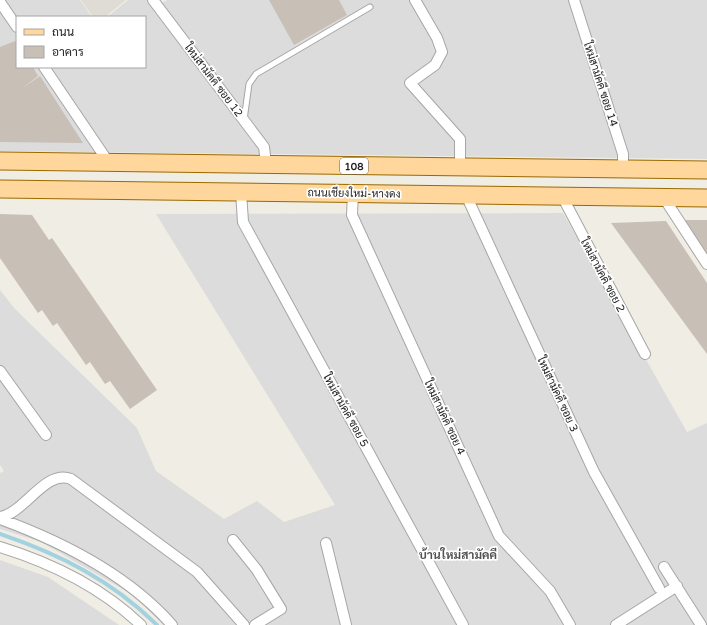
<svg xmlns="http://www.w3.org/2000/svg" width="707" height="625" font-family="'Varela Round',Sarabun,sans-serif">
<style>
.residential{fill:#dddcdc}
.airport{fill:#dfdcd6}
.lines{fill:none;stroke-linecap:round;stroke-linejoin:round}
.stream{stroke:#a2d1e0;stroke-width:4}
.building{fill:#c8bfb7}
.service-casing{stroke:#a6a6a6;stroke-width:7}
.minor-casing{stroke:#a6a6a6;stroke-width:12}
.primary-casing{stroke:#9a6a00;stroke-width:19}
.service{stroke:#fff;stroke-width:5}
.minor{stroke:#fff;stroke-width:10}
.primary{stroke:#ffd69b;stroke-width:17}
.labels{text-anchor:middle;stroke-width:3.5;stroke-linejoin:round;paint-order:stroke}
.shield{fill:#fff;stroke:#626262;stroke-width:1}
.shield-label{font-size:10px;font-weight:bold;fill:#1f1f1f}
.street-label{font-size:11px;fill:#1f1f1f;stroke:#fff}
.neighbourhood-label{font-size:12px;font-weight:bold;fill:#525252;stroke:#fff}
</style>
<rect width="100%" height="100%" fill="#f0ede4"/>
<path class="residential" d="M 0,0 L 80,0 L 92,17 L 17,17 L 17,67 L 145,67 L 145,17 L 107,17 L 128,0 L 157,0 L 160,4 L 167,0 L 707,0 L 707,159 L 0,151 Z
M 563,213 L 687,432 L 707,423 L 707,625 L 163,625 L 133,595 L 41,542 L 0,529 L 0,473 L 4,471 L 0,465 L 0,290 L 15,309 L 137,428 L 156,471 L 224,519 L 257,501 L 284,522 L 335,505 L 156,214 Z
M 0,560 L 48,577 L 119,625 L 0,625 Z"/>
<path class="airport" d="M 81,0 L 126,0 L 105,17 L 93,17 Z"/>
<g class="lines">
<path class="stream" d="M 0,534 C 61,555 111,580 157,625"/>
</g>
<path class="building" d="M 269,0 L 339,0 L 347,15 L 294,45 Z
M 15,41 L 17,45 L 17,67 L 33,67 L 38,76 L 21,89 L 40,76 L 83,143 L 0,142 L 0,47 Z
M 0,214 L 32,215 L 49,240 L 52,238 L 157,390 L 130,409 L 110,381 L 105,384 L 90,362 L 86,365 L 57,323 L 53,326 L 42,310 L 38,313 L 0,258 Z
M 684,220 L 707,220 L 707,257 Z
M 666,221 L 707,283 L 707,354 L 611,223 Z"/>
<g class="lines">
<g class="service-casing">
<path id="service" d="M 244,120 L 249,84 L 256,74 L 370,7"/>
</g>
<g class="minor-casing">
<path id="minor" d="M 153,0 L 264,147 L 266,164
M 415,0 L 437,38 L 442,52 L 435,65 L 410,83 L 460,139 L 460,167
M 574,0 L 623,154 L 623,169
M 0,2 L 17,27
M 44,67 L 109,163
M 241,192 L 243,222 L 463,625
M 353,193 L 352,215 L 499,536 L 550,591 L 570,625
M 466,195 L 594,472 L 659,588
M 562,196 L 645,354
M 664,198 L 707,264
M 0,371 L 46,435
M 0,517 C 25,513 45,469 71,479 L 197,572 L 244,625
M 0,519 C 63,542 127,574 172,625
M 233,540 L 257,570 L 281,609 L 255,625
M 326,543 L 346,625
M 0,547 C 52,563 101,587 141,625
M 664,567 L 701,625
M 616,625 L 677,586"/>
</g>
<g class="primary-casing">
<path id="primary" d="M 0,161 L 707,170
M 0,189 L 707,198"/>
</g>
<use href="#service" class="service"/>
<use href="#minor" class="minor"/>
<use href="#primary" class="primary"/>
</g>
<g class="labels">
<rect class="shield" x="340" y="158" width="28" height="16" rx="3"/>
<g class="shield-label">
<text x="354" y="170">108</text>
</g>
<g class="street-label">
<text transform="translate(214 80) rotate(53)" y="4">ใหม่สามัคคี ซอย 12</text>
<text transform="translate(601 84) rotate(72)" y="4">ใหม่สามัคคี ซอย 14</text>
<text transform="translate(354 193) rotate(1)" y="4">ถนนเชียงใหม่-หางดง</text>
<text transform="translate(603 275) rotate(62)" y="4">ใหม่สามัคคี ซอย 2</text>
<text transform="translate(558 394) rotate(65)" y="4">ใหม่สามัคคี ซอย 3</text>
<text transform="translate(346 410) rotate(61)" y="4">ใหม่สามัคคี ซอย 5</text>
<text transform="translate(445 417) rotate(65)" y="4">ใหม่สามัคคี ซอย 4</text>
</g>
<g class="neighbourhood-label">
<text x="458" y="559">บ้านใหม่สามัคคี</text>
</g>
</g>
<rect x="16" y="16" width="130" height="52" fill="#ffffff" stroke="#a5a5a5"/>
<rect x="24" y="29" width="20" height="6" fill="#ffd69b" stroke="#a5a5a5"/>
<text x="52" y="36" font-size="12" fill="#1f1f1f">ถนน</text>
<rect x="24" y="46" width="20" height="12" fill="#c8bfb7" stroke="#a5a5a5"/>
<text x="52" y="56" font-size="12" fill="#1f1f1f">อาคาร</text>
</svg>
